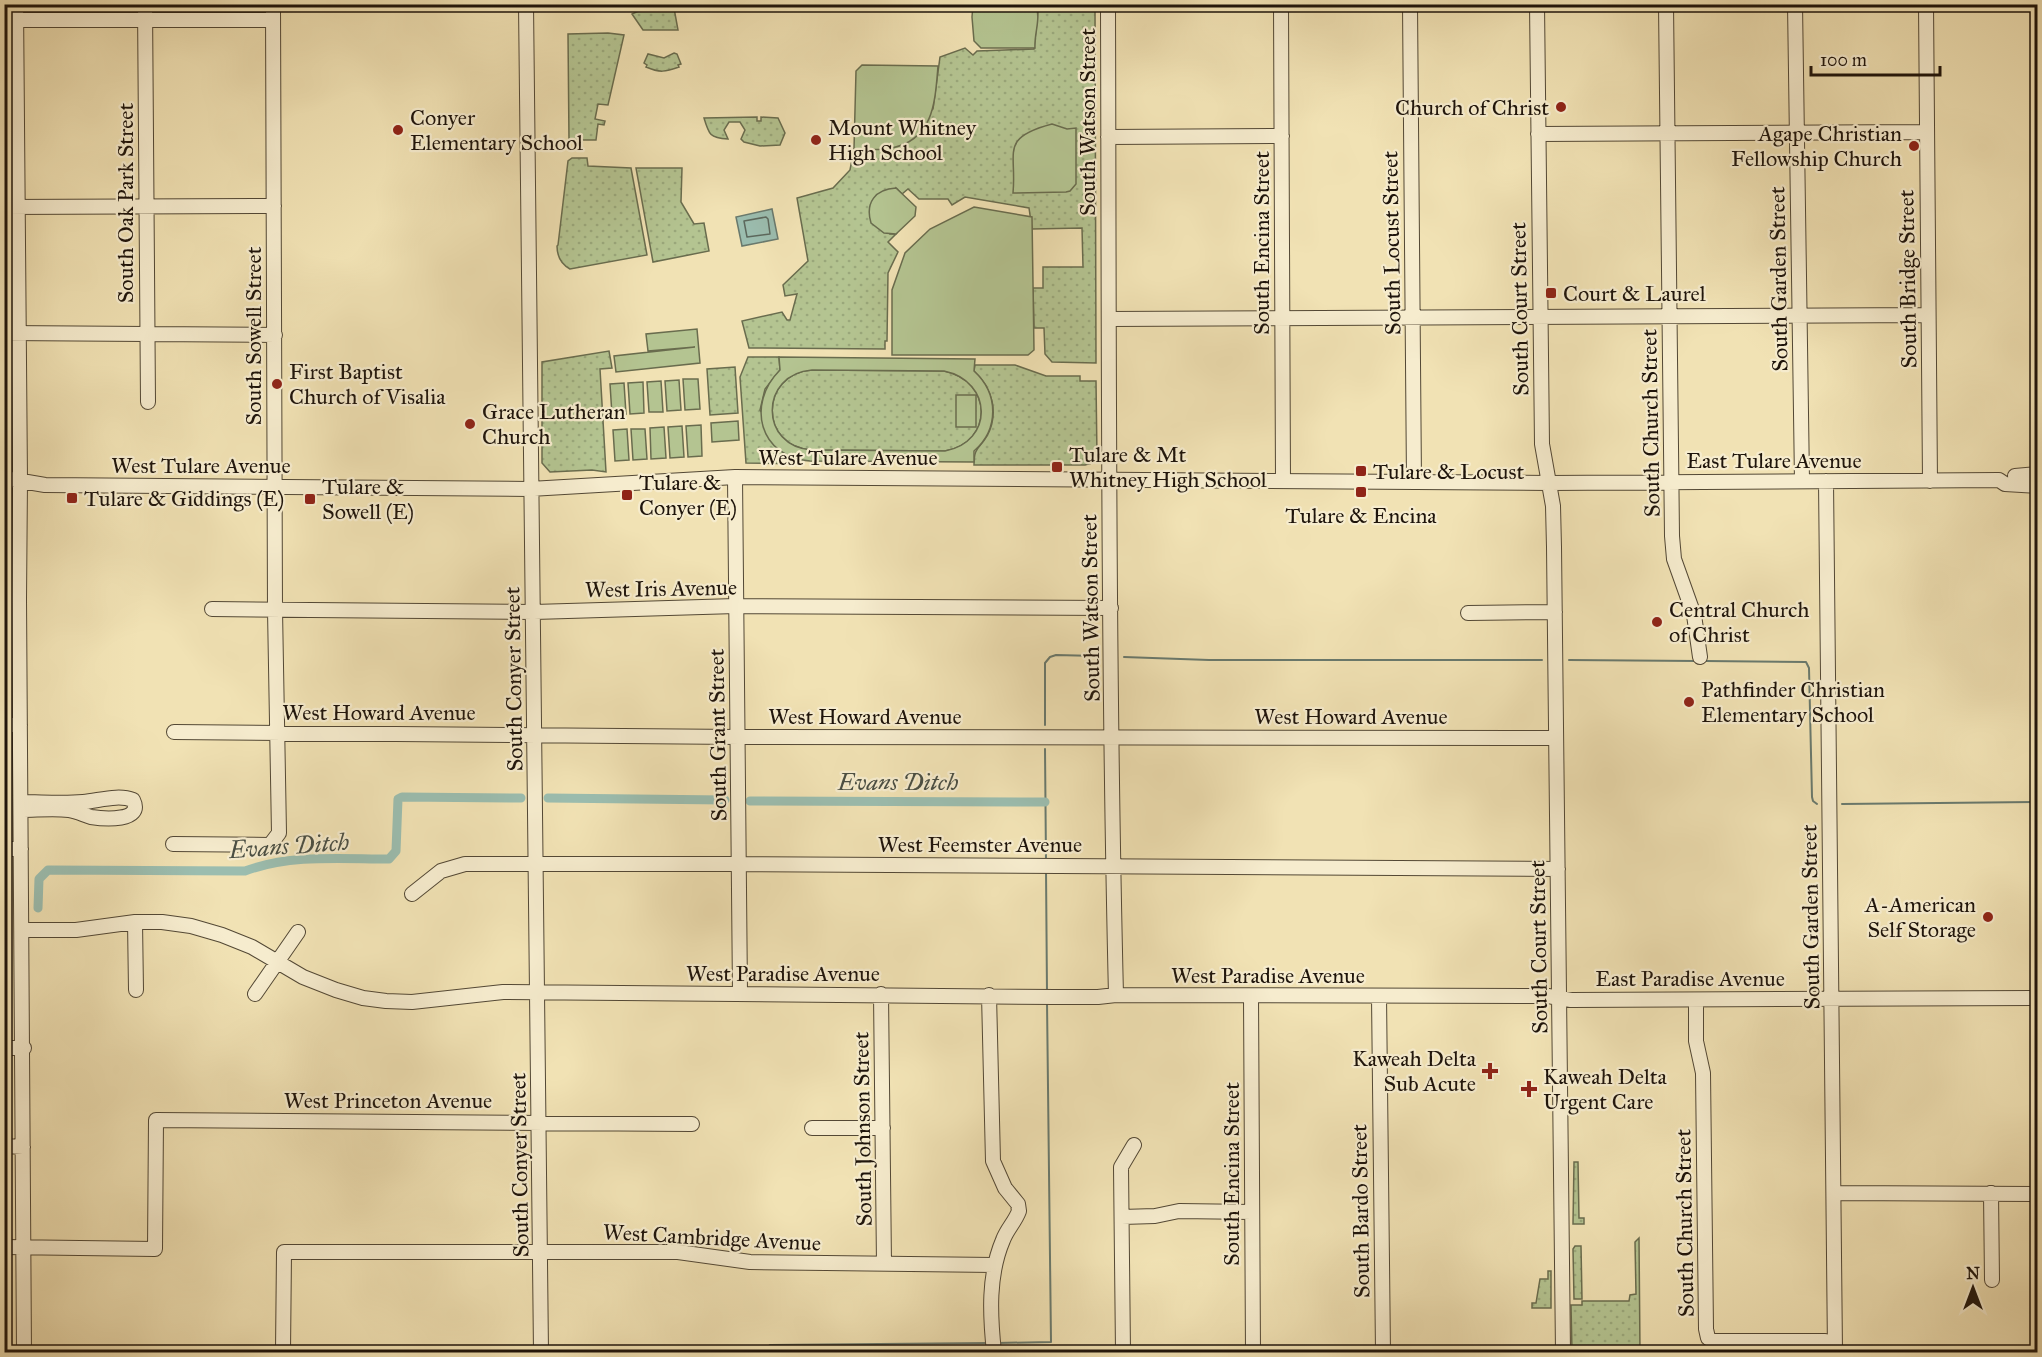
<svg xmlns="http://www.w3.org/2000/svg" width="2042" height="1357" font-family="'IM FELL Great Primer',serif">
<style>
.grass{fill:url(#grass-dots);stroke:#696c4e;stroke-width:1.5}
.pitch{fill:#b4c491;stroke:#696c4e;stroke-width:1.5;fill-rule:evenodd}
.water{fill:#9bbdaf;stroke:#69796d;stroke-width:1.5}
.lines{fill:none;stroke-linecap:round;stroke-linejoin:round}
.shore{stroke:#5c685d;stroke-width:1.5}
.stream{stroke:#69796d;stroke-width:2}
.canal{stroke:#9bbdaf;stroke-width:9}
.minor-casing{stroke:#534835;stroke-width:16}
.minor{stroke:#f6ecce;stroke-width:14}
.poi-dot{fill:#8f2418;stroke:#f6ecce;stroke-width:2}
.labels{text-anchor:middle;stroke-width:4.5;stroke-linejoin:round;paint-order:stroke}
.poi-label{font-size:22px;fill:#1e140b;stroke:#f6ecce;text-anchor:start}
.street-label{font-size:22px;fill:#1e140b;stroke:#f6ecce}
.water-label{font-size:24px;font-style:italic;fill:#4a4f44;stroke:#f6ecce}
</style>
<defs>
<pattern id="grass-dots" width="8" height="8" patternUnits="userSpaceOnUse" patternTransform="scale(1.5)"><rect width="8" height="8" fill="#b4c491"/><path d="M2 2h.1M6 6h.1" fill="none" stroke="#9aa87c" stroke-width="1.8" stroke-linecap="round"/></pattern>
</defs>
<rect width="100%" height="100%" fill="#f1e2b4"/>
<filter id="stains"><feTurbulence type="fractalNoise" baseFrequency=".00333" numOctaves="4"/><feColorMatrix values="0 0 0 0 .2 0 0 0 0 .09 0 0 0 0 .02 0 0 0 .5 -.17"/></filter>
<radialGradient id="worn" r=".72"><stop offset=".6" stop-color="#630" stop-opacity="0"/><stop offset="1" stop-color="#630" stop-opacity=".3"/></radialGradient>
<path class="grass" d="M 1036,5 L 1095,5 L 1096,363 L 1052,362 L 1045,354 L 1044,328 L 1034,328 L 1033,288 L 1043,288 L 1043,267 L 1083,267 L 1082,228 L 1032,229 L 1029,208 L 965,197 L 952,205 L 948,199 L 919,199 L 908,189 L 902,194 L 896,188 L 890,234 L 896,234 L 888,242 L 898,252 L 888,273 L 887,341 L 885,341 L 885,349 L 749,348 L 742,321 L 782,312 L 787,320 L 790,320 L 797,294 L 785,296 L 783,285 L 808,261 L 797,198 L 833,188 L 850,170 L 854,149 L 890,149 L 933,109 L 940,57 L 965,48 L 973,55 L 977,51 L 1034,49 L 1038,11 Z
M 647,7 L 674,8 L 678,30 L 643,30 L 632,14 Z
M 608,33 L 624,35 L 608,105 L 598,104 L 595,119 L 605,121 L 604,125 L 598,124 L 596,140 L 569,140 L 568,34 Z
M 674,53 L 677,54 L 681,64 L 678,65 L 679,67 C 665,72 660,73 646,67 L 647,65 L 644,63 L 648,54 L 664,58 Z
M 757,117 L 757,121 L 761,121 L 761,117 L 778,118 L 785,133 L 780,145 L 760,146 L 744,142 L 741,139 L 745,130 L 740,122 L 729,122 L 724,130 L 728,139 C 710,138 709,135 704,118 Z
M 572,158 L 587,158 L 588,166 L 631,168 L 647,255 L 570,269 C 561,264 557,256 557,246 L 558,245 L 568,161 Z
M 636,168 L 682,168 L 681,202 L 694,224 L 704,223 L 709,251 L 653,262 Z
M 609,351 L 612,368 L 600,369 L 606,472 L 592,470 L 550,472 L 542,463 L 542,362 Z
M 748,357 L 779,357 L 780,370 L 765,389 L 760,410 L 796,459 L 802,461 L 802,464 L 746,463 L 740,377 Z
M 975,365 L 1015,365 L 1046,376 L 1080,376 L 1080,381 L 1096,381 L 1097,458 L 1092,463 L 1085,465 L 974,465 C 974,446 979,450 987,436 C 999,414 993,388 974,371 Z
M 735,367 L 738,413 L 710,415 L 707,369 Z
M 812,370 L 944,371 C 993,381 994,442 945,451 L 812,450 C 759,447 759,374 812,370 Z
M 1574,1162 L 1578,1162 L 1579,1218 L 1584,1218 L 1584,1224 L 1573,1224 Z
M 1639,1238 L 1640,1352 L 1572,1352 L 1571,1305 L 1582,1305 L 1582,1301 L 1629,1301 L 1630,1295 L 1636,1294 L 1635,1242 Z
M 1575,1246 L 1581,1246 L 1582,1299 L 1574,1299 L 1573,1249 Z
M 1548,1271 L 1551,1271 L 1551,1308 L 1532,1308 L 1532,1303 L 1536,1303 L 1540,1279 L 1548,1279 Z"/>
<path class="pitch" d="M 973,5 L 1036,5 C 1041,20 1034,33 1035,48 L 981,48 L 974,41 L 972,17 Z
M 862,65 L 938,66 C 935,102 934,139 892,148 C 880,151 866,149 854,149 L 856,71 Z
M 1052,124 L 1067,129 L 1076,128 L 1076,184 L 1070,191 L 1066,192 L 1013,193 C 1017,152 999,138 1052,124 Z
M 896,188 L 916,207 L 915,216 L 896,234 L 884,233 L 871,223 C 865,203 875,189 896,188 Z
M 974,207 L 1032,217 L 1034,350 L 1028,355 L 892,355 L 892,290 L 905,253 L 930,229 Z
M 697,329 L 700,363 L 616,372 L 614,356 L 695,347 L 648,351 L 646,334 Z
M 779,357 L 975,359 L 974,371 C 999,394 999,429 974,451 L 974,462 L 810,461 C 759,457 746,404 780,370 ZM 812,370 L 944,371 C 993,381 994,442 945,451 L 812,450 C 759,447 759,374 812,370 Z
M 683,379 L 698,379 L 700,409 L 685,410 Z
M 679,380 L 681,410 L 667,411 L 665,381 Z
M 661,381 L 663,412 L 649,412 L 647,382 Z
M 643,382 L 644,413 L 630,414 L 628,383 Z
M 624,383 L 626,414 L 612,415 L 610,384 Z
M 956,395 L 976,395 L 976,427 L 956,427 Z
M 738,421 L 739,440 L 712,442 L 711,423 Z
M 701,425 L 702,456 L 688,457 L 686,426 Z
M 682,426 L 684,457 L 670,458 L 668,427 Z
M 664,427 L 666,458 L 651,459 L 650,428 Z
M 627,429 L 629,460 L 615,461 L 613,430 Z
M 631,429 L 645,429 L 647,459 L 633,460 Z"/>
<path class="water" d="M 772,209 L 778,239 L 742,246 L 736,217 Z"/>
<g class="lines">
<path class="shore" d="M 766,217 L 768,219 L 770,234 L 747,237 L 744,221 Z"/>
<path class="stream" d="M 1124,657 L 1209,660 L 1542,660
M 1569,660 L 1696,661
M 1705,661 L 1806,662 L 1809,668 L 1812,797 L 1813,801 L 1817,804
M 1045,725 L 1045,663 L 1050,657 L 1056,655 L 1097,656
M 1045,749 L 1046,861
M 1842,804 L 2038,802
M 1046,870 L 1047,993
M 998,1343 L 1051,1342 L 1047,1002
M 764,1352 L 770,1345 L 989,1343"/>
<path class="canal" d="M 548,798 L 725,800
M 750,801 L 1045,802
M 38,908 L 39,879 L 48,870 L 245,871 C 291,854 342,859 389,859 L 396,851 L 398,799 L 402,797 L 521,798"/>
<g class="minor-casing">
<path id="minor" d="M 16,4 L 20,480 L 19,599 L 24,1352
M 145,4 L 148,402
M 526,4 L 541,1352
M 1108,4 C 1109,335 1108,665 1116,995
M 1281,4 L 1283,481
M 1410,4 L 1414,482
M 1537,4 L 1542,444 L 1553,506 L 1554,547 L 1563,1352
M 1666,4 L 1672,536 L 1674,559 L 1694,615 L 1700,657
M 1795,4 L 1802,481
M 1926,4 L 1930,481
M 16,20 L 273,20
M 1538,134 L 1927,132
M 1108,137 L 1282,136
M 4,207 L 274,206
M 1109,319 L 1928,315
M 4,333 L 275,335
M 2015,476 L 2038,474
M 735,477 L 740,993
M 4,478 L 45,485 L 530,489 L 735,477 L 1549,483 L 1999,480 L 2005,484 L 2038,486
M 1826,481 L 1835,1352
M 212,609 L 534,612 L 736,606 L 1111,608
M 1468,613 L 1555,612
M 4,725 L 20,725
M 174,732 L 738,737 L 1556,738
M 21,802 C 41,802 62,804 83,802 C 98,801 118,794 133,800 C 144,822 104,819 91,817 C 84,815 77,811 69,810 C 53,808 37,810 21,810
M 173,844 L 270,845 L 279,833 L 275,610 L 273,4
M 4,849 L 21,849
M 412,894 L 441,871 L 465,864 L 739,864 L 1558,869
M 135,922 L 136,990
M 22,930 L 76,930 L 135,922 L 162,922 L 191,926 L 222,935 L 252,947 L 303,977 L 336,990 L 363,998 L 386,1001 L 412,1002 L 503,992 L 1055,997 L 1098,997 L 1116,995 L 1548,996 L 1571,1000 L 2038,998
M 255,994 L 298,932
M 881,994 L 884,1264
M 989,995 L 993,1161 L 1005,1188 L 1018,1204 L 1019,1211 C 1015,1222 1007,1229 1003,1240 C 988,1275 990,1315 994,1352
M 1251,996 L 1253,1352
M 1379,996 L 1383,1352
M 1696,1000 L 1696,1041 L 1703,1073 L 1706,1329 L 1708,1338 L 1713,1341 L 1825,1341 L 1835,1344
M 4,1048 L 24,1048
M 812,1128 L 883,1128
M 4,1146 L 23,1147
M 1834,1193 L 2038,1194
M 1991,1193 L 1992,1280
M 1122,1217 L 1155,1216 L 1179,1211 L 1252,1212
M 4,1247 L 155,1249 L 156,1120 L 692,1124
M 283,1352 L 284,1252 L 678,1252 L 750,1262 L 994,1265
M 1123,1352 L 1121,1167 L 1134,1145"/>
</g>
<use href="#minor" class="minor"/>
</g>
<g class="poi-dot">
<circle cx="1561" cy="107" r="6"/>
<circle cx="398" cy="130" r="6"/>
<circle cx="816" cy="140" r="6"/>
<circle cx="1914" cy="146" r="6"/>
<rect x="1545" y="287" width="12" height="12" rx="3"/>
<circle cx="277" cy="384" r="6"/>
<circle cx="470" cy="424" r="6"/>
<rect x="1051" y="461" width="12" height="12" rx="3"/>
<rect x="1355" y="465" width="12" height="12" rx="3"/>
<rect x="1355" y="486" width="12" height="12" rx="3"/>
<rect x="621" y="489" width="12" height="12" rx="3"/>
<rect x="66" y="492" width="12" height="12" rx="3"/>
<rect x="304" y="493" width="12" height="12" rx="3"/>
<circle cx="1657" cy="622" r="6"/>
<circle cx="1689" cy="702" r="6"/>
<circle cx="1988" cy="917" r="6"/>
<path d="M1487 1062h6v6h6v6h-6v6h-6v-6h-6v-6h6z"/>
<path d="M1526 1080h6v6h6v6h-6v6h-6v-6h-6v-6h6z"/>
</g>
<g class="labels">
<g class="poi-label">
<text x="1549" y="115" text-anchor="end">Church of Christ</text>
<text x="410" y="125">Conyer<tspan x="410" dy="25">Elementary School</tspan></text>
<text x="828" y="135">Mount Whitney<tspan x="828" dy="25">High School</tspan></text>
<text x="1902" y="141" text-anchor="end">Agape Christian<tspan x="1902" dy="25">Fellowship Church</tspan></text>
<text x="1563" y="301">Court &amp; Laurel</text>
<text x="289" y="379">First Baptist<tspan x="289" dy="25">Church of Visalia</tspan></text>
<text x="482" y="419">Grace Lutheran<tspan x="482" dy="25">Church</tspan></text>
<text x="1069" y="462">Tulare &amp; Mt<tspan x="1069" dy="25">Whitney High School</tspan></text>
<text x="1373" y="479">Tulare &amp; Locust</text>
<text x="639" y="490">Tulare &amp;<tspan x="639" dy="25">Conyer (E)</tspan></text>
<text x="322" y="494">Tulare &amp;<tspan x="322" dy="25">Sowell (E)</tspan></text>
<text x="84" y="506">Tulare &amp; Giddings (E)</text>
<text x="1361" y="523" text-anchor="middle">Tulare &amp; Encina</text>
<text x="1669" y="617">Central Church<tspan x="1669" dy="25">of Christ</tspan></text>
<text x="1701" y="697">Pathfinder Christian<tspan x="1701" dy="25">Elementary School</tspan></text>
<text x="1976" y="912" text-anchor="end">A-American<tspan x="1976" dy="25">Self Storage</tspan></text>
<text x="1476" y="1066" text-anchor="end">Kaweah Delta<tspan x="1476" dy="25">Sub Acute</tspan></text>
<text x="1543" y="1084">Kaweah Delta<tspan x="1543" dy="25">Urgent Care</tspan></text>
</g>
<g class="street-label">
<text transform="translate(1087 122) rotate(-90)" y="8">South Watson Street</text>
<text transform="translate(125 203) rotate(-90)" y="8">South Oak Park Street</text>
<text transform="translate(1261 243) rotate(-90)" y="8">South Encina Street</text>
<text transform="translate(1391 243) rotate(-91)" y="8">South Locust Street</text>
<text transform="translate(1778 279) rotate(-91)" y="8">South Garden Street</text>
<text transform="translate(1907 279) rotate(-91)" y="8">South Bridge Street</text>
<text transform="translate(1519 309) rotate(-91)" y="8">South Court Street</text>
<text transform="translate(253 336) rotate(-90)" y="8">South Sowell Street</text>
<text transform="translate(1650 423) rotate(-91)" y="8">South Church Street</text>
<text x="848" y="465">West Tulare Avenue</text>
<text x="1774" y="468">East Tulare Avenue</text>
<text x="201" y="473">West Tulare Avenue</text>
<text transform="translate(661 588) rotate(-1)" y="8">West Iris Avenue</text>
<text transform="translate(1090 608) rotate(-91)" y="8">South Watson Street</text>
<text transform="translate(513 679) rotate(-91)" y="8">South Conyer Street</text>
<text x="379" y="720">West Howard Avenue</text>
<text x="865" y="724">West Howard Avenue</text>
<text x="1351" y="724">West Howard Avenue</text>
<text transform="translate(717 735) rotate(-91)" y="8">South Grant Street</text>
<text x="980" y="852">West Feemster Avenue</text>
<text transform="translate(1810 917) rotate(-91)" y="8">South Garden Street</text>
<text transform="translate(1538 947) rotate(-91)" y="8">South Court Street</text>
<text x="783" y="981">West Paradise Avenue</text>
<text x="1268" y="983">West Paradise Avenue</text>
<text x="1690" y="986">East Paradise Avenue</text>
<text x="388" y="1108">West Princeton Avenue</text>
<text transform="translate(862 1129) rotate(-91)" y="8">South Johnson Street</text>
<text transform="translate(519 1165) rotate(-91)" y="8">South Conyer Street</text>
<text transform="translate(1231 1174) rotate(-90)" y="8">South Encina Street</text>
<text transform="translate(1360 1211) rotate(-91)" y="8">South Bardo Street</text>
<text transform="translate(1684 1223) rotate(-91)" y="8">South Church Street</text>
<text transform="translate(712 1237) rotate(3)" y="8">West Cambridge Avenue</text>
</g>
<g class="water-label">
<text x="898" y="790">Evans Ditch</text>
<text transform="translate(289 846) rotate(-4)" y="8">Evans Ditch</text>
</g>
</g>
<rect width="2042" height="1357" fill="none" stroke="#f1e2b4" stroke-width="24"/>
<rect x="6" y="6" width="2030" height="1345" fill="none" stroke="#1e140b" stroke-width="3"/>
<rect x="12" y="12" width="2018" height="1333" fill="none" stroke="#1e140b" stroke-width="1.5"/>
<g transform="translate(1973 1288)" stroke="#f6ecce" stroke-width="4.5" paint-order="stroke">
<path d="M0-4.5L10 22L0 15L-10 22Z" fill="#1e140b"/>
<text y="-9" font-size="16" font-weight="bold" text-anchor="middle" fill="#1e140b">N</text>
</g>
<path d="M1811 66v9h129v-9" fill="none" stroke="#1e140b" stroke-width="3"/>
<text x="1820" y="66" font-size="18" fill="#1e140b" stroke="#f6ecce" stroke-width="4.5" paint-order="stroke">100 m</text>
<rect width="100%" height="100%" filter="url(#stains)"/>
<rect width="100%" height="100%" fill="url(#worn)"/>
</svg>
